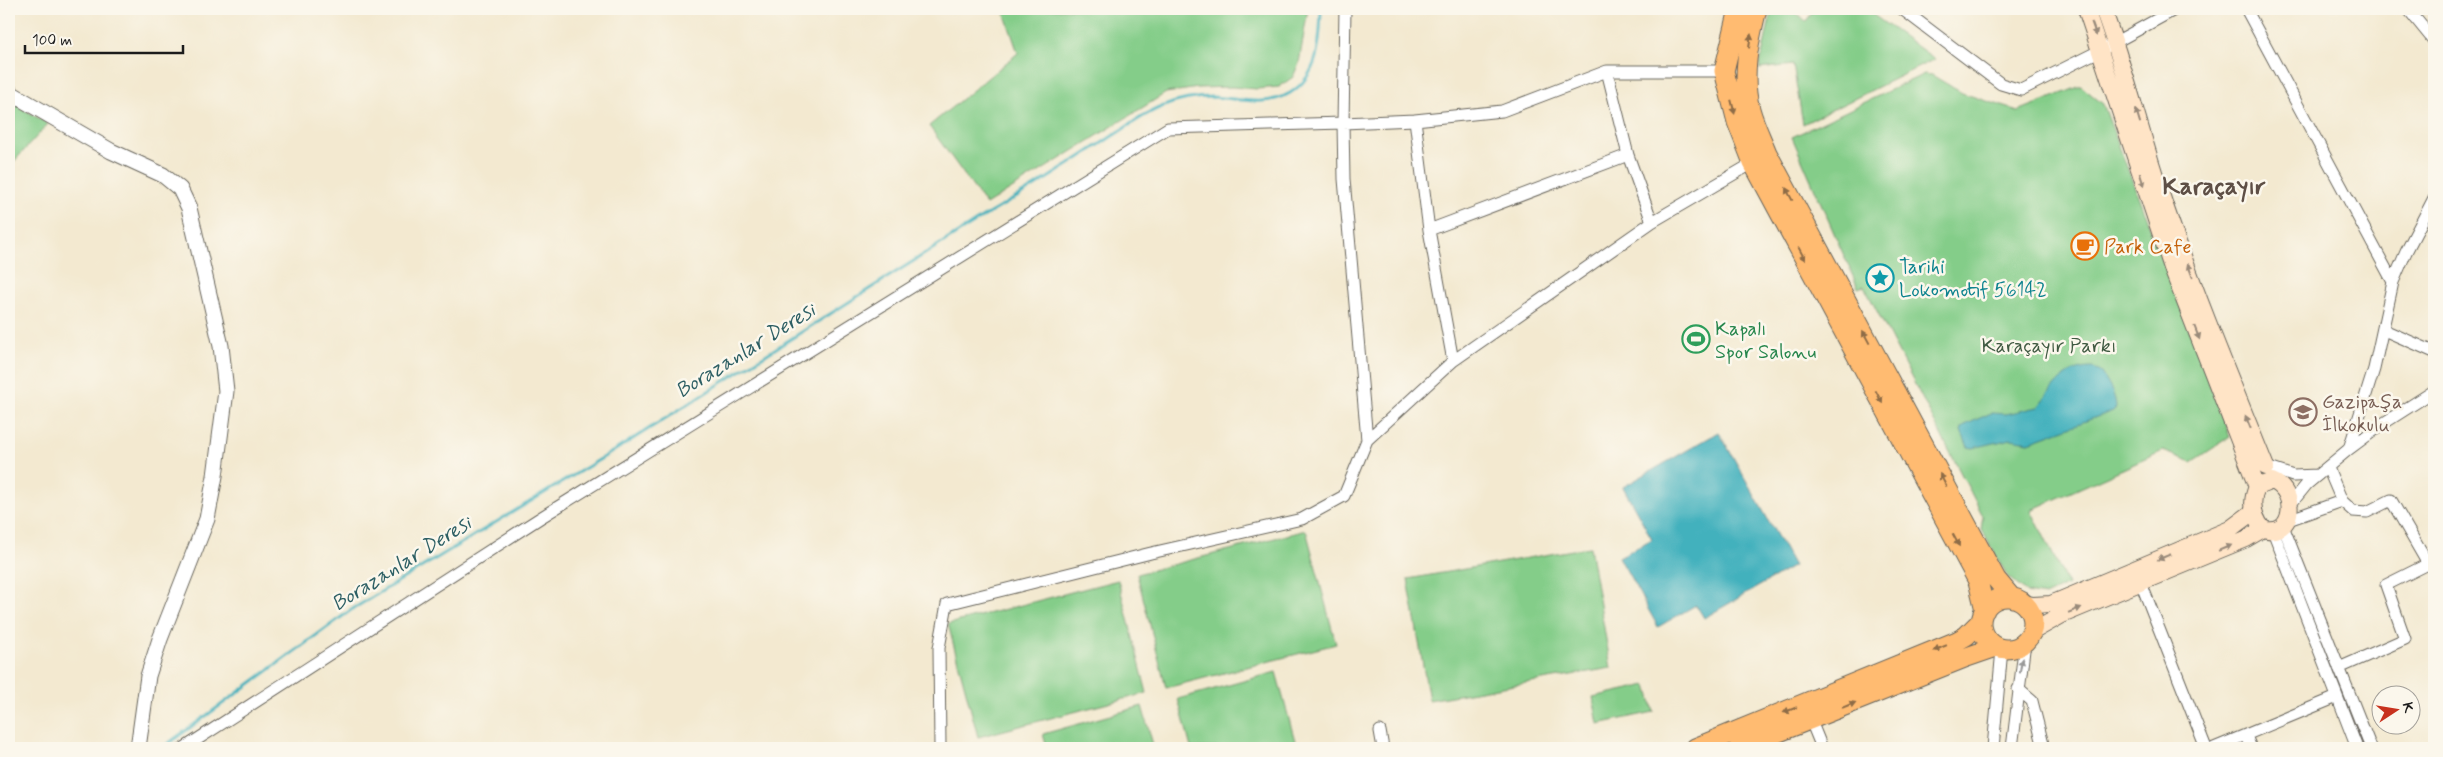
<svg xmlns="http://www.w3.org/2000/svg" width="2443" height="757" font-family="Mynerve,sans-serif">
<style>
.green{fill:#84cd89;stroke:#507452}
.water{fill:#42b1bd;stroke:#2f666c}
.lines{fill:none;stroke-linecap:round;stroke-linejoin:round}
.stream{stroke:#42b1bd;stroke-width:3}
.minor-casing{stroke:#67645b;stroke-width:13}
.tertiary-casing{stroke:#67645b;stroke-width:17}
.secondary-casing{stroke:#67645b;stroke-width:18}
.primary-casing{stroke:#67645b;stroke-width:21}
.minor{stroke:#fff;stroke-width:11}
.tertiary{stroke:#fff;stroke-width:15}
.secondary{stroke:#ffe4c6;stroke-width:16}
.primary{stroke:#ffbb71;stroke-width:19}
.oneway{fill:#998a7a}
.oneway2{fill:#8e6c46}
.oneway3{fill:#999}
.labels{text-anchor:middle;stroke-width:5;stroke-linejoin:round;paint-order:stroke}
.food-label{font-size:20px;fill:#c56008;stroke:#fbf7ec;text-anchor:start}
.culture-label{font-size:20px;fill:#0d838f;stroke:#fbf7ec;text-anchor:start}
.leisure-label{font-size:20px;fill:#27864d;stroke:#fbf7ec;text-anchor:start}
.park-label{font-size:20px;fill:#405a42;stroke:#fbf7ec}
.education-label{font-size:20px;fill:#785e54;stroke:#fbf7ec;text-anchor:start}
.water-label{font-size:21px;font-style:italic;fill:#2d5f64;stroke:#fbf7ec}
.district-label{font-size:25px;font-weight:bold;fill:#5e4f46;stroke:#fbf7ec}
</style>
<rect width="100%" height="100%" fill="#fbf7ec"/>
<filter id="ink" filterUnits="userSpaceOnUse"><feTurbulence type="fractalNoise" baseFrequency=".02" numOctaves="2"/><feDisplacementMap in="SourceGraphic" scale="10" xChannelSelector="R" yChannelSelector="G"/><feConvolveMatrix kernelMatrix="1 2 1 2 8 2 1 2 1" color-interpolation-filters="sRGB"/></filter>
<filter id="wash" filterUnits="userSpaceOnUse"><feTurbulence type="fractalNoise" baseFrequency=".0096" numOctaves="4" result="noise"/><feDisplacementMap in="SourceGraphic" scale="20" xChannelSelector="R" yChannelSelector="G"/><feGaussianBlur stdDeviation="1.12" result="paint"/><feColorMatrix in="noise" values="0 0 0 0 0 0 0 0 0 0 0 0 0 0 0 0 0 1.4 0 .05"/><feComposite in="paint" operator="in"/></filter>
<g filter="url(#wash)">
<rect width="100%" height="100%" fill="#f3e9d0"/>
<path class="green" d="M 1003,9 L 1308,9 L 1299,63 L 1293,77 L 1279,87 L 1257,89 L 1232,87 L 1198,88 L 1166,93 L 986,205 L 929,126 L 1018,53 Z
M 1772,9 L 1790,9 L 1806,21 L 1815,9 L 1865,9 L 1935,59 L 1803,124 L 1793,65 L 1759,69 Z
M 1924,74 L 1932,75 L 1962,93 L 2018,111 L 2081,86 L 2103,104 L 2230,437 L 2192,462 L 2163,451 L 2031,510 L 2068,585 L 2045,596 L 2027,593 L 2008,577 L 1981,529 L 1983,516 L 1864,286 L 1858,288 L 1855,281 L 1792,137 Z
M 9,100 L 48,124 L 9,167 Z
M 1306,530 L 1336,644 L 1166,688 L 1137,574 Z
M 1590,547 L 1611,668 L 1429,700 L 1408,579 Z
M 1118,580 L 1147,693 L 978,737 L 948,624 Z
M 1276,672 L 1297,748 L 1191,748 L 1178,699 Z
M 1647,685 L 1654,712 L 1598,724 L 1593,697 Z
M 1142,706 L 1154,748 L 1047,748 L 1043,734 Z"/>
<path class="water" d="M 2092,368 L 2099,370 C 2107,382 2116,394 2116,408 L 2113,411 L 2029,442 L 2011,439 L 1973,448 L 1968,447 L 1961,431 L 1963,426 L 1991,413 L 2006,414 L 2038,407 C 2054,387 2063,368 2092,368 Z
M 1719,432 L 1794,566 L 1704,618 L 1696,605 L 1658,627 L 1619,557 L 1652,539 L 1623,487 Z"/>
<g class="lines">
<path class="stream" d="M 162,748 L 351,610 L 617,449 L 983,217 C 1026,193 1067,166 1108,139 C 1126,128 1144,113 1164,106 C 1179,100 1195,97 1212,97 C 1238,98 1265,108 1290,93 C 1320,75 1320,40 1321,9"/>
</g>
</g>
<g filter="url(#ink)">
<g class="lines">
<g class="minor-casing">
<path id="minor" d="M 1345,9 L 1343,123 L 1415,120 L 1502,111 L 1607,71 L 1724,71
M 1902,9 L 2001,84 L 2021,90 L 2101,50 L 2176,9
M 2246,9 L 2393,282
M 2408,9 L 2434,41
M 1607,71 L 1628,155 L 1652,222
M 1415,120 L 1429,230 L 1453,361
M 1429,230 L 1628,155
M 2384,330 L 2434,352
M 2349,449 L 2384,423 L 2434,391
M 2266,467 L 2293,476 L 2318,475
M 2328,468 L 2342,501 L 2353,511 L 2367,512 L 2391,500 L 2428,564
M 2290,505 L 2307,484 L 2349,449 L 2374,369 L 2393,282 L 2406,252 L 2434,198
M 2288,520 L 2342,501
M 2283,526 L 2371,748
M 2273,531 L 2357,748
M 2141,583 L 2206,748
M 2339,668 L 2405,639 L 2386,585 L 2434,561
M 2018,689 L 2032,701 L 2044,748
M 1811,721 L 1822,748
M 1380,731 L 1383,748
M 2246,736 L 2251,748
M 184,748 L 540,518 L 1168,128 L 1343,123 L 1344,179 L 1367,440
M 940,748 L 939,648 L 947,604 L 1151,553 L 1302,519 L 1344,496 L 1367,440 L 1453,361 L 1652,222 L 1753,163
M 1993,748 L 2002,649
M 2012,748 L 2025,642
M 2214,748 L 2337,697"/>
</g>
<g class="tertiary-casing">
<path id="tertiary" d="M 9,92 L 111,151 L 163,175 L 180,189 L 189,208 L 221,346 L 226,391 L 215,476 L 207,519 L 160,639 L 148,676 L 138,748"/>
</g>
<g class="secondary-casing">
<path id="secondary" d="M 2086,9 L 2173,271 L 2257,487 C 2250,502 2253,516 2263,529 C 2294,539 2299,491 2272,481 L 2257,487
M 2103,9 C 2126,71 2141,135 2162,197 C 2193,288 2230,378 2266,467
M 2023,603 L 2033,605 L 2051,604 L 2230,529 L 2254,511
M 2032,632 L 2062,615 L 2246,539 L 2263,529"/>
</g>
<g class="primary-casing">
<path id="primary" d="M 1739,9 L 1724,71 L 1737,122 L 1753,163 L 1978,581 L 1985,610
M 1757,9 C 1749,41 1741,76 1750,109 C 1754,124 1761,138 1767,153 L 1996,579 L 2012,598
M1981 623a26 26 0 1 1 52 0a26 26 0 1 1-52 0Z
M 1695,748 L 1957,641 L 1966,636 L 1981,621
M 1739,748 L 1967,657 L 1996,647"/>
</g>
<use href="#minor" class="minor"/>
<use href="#tertiary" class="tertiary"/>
<use href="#secondary" class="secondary"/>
<use href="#primary" class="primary"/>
</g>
<defs><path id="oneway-solid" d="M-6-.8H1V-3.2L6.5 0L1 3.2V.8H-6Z" transform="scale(1.25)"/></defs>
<g class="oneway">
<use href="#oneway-solid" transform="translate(2094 29) rotate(70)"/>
<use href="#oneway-solid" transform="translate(2138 116) rotate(-107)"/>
<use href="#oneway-solid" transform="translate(2142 180) rotate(72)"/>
<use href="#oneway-solid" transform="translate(2190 270) rotate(-110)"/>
<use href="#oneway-solid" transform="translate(2197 333) rotate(69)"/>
<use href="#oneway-solid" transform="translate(2248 422) rotate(-112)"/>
<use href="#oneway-solid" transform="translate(2225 548) rotate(-23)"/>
<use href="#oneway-solid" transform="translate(2164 557) rotate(157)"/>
<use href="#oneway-solid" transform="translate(2075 610) rotate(-22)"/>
</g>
<g class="oneway2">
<use href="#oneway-solid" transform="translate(1750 41) rotate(-82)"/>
<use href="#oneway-solid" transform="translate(1733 107) rotate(76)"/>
<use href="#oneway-solid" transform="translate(1789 194) rotate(-118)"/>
<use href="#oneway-solid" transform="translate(1802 254) rotate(62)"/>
<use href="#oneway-solid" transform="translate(1866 337) rotate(-118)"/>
<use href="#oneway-solid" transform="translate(1879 397) rotate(62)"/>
<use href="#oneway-solid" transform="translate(1943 480) rotate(-118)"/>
<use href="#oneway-solid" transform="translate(1956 540) rotate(62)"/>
<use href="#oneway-solid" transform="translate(1940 648) rotate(157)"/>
<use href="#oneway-solid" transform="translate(1849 705) rotate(-22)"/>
<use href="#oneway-solid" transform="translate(1790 710) rotate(158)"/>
</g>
<use class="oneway3" href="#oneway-solid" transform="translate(2021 665) rotate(-81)"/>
</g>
<defs>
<g id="cafe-ring" transform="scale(1.4375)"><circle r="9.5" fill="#fbf7ec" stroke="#e8710a" stroke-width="1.5"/><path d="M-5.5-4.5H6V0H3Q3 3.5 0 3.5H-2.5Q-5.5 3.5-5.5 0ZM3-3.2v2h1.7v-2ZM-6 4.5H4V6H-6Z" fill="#e8710a"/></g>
<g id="sight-ring" transform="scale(1.4375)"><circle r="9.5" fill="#fbf7ec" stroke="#0f9aa8" stroke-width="1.5"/><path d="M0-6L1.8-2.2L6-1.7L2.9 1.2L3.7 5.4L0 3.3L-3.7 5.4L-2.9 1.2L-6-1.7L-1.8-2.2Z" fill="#0f9aa8"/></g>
<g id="stadium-ring" transform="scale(1.4375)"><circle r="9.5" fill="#fbf7ec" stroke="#2e9e5b" stroke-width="1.5"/><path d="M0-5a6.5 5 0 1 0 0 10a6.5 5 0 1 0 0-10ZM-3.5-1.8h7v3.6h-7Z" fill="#2e9e5b"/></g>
<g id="school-ring" transform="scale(1.4375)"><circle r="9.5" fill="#fbf7ec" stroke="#8d6e63" stroke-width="1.5"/><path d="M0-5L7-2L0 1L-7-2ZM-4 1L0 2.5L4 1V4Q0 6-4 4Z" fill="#8d6e63"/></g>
</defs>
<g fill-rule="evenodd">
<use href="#cafe-ring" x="2085" y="246"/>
<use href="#sight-ring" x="1880" y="278"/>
<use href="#stadium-ring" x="1696" y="339"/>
<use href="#school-ring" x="2303" y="412"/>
</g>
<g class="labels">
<g class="food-label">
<text x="2104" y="253">Park Cafe</text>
</g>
<g class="culture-label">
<text x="1899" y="273">Tarihi<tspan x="1899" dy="23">Lokomotif 56142</tspan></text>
</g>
<g class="leisure-label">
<text x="1715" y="335">Kapalı<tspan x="1715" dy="23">Spor Salonu</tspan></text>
</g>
<g class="park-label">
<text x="2049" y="352">Karaçayır Parkı</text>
</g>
<g class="education-label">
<text x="2322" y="408">Gazipaşa<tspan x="2322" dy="23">İlkokulu</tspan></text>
</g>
<g class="water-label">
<text transform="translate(745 350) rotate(-32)" y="7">Borazanlar Deresi</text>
<text transform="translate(401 563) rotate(-32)" y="7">Borazanlar Deresi</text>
</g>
<g class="district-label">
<text x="2214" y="194">Karaçayır</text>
</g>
</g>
<rect width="2443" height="757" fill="none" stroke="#fbf7ec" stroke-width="30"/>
<g transform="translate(2396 710) rotate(78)"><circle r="24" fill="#fbf7ec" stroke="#a29f99"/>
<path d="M0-4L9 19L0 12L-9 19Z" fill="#c8321e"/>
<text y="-8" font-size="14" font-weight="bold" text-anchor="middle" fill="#1c1c1c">K</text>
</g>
<path d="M25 45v8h158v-8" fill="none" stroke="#1c1c1c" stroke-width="2.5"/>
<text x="32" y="45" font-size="15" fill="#1c1c1c" stroke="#fbf7ec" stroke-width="4" paint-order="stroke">100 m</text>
</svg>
